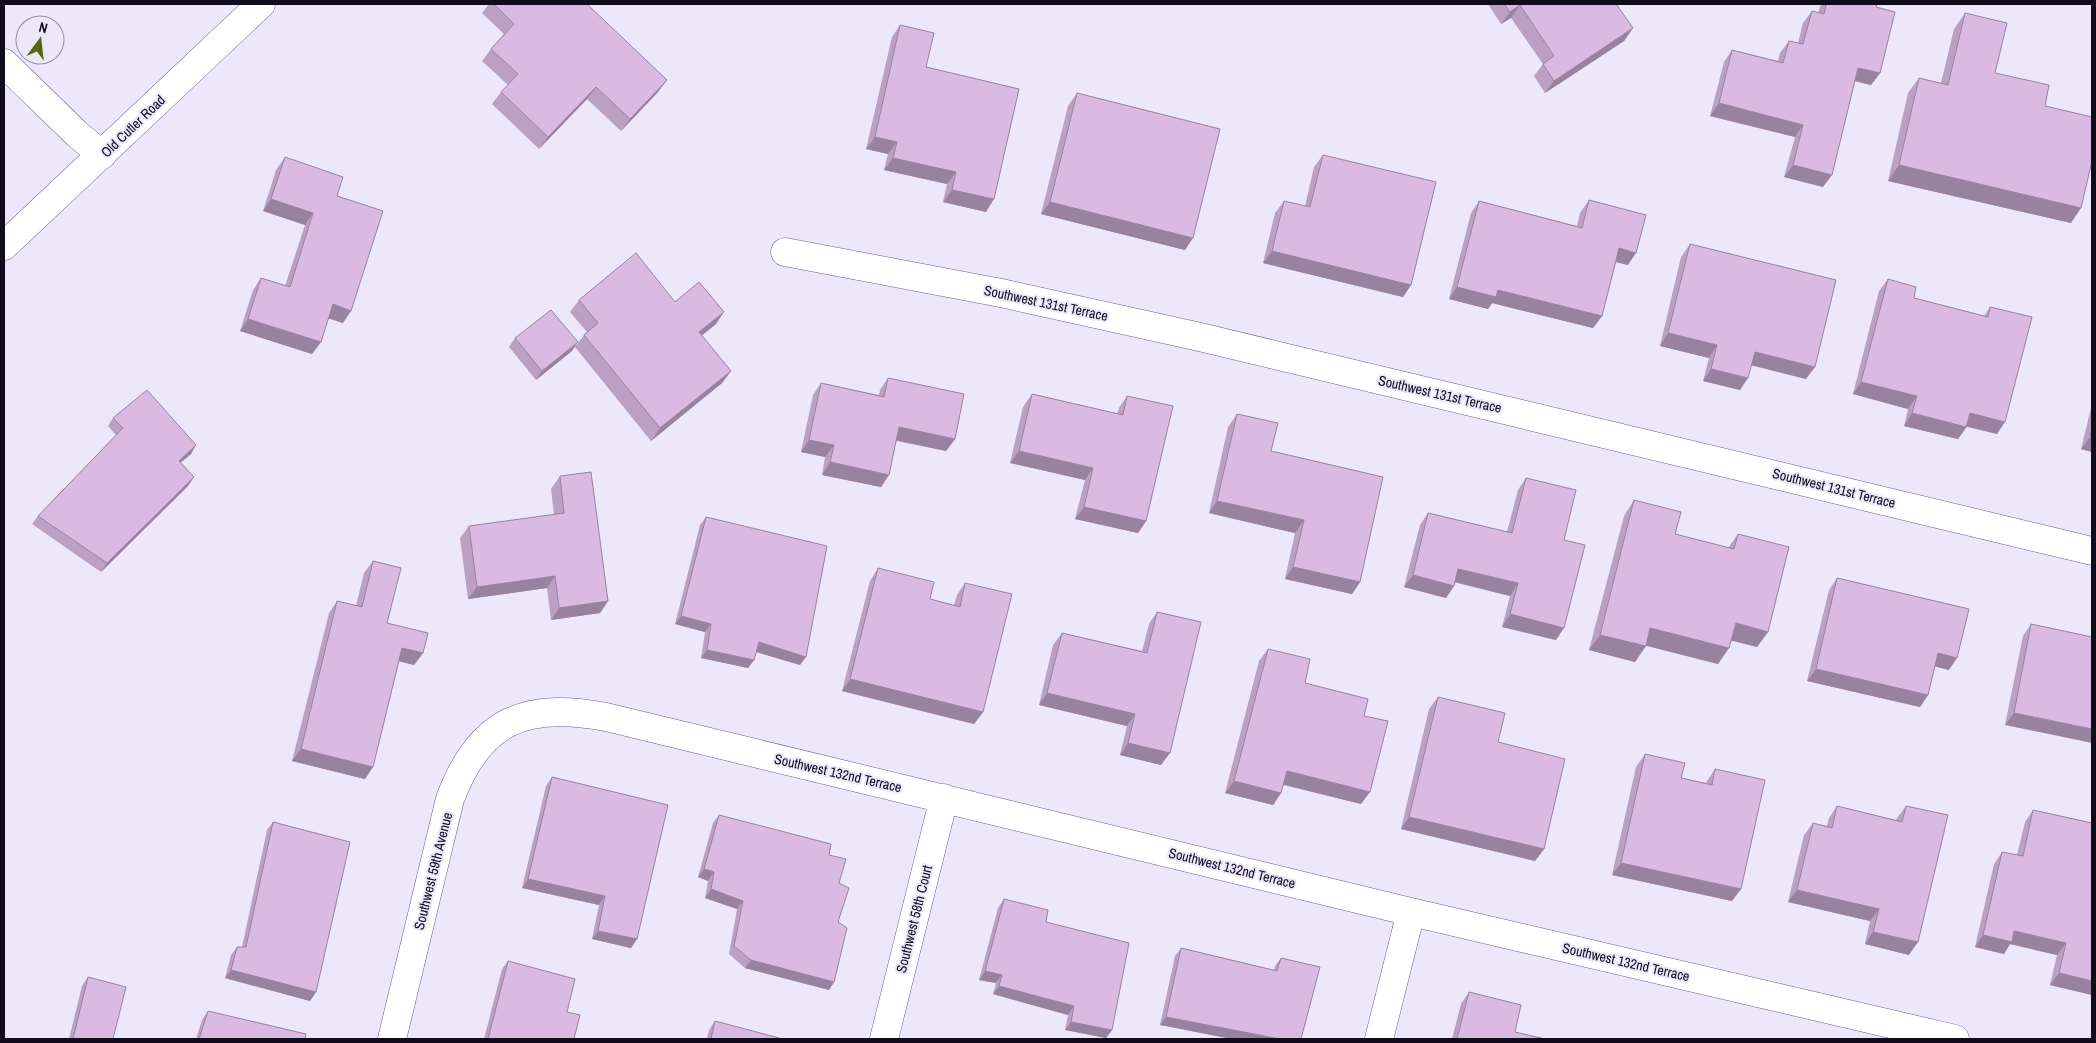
<svg xmlns="http://www.w3.org/2000/svg" width="2096" height="1043" font-family="'Archivo Narrow',sans-serif">
<style>
.lines{fill:none;stroke-linecap:round;stroke-linejoin:round}
.minor-casing{stroke:#6d608a;stroke-width:29}
.major-casing{stroke:#6d608a;stroke-width:29}
.minor{stroke:#fff;stroke-width:28}
.major{stroke:#fff;stroke-width:28}
.wall{fill:#bba0c3}
.shaded-wall{fill:#99829f}
.building{fill:#dabae3;stroke:#99829f}
.labels{text-anchor:middle;stroke-width:4;stroke-linejoin:round;paint-order:stroke}
.street-label{font-size:14px;fill:#110c1c;stroke:#ece7fa}
</style>
<rect width="100%" height="100%" fill="#ece7fa"/>
<g class="lines">
<g class="minor-casing">
<path id="minor" d="M 4,63 L 77,134 L 102,155
M 785,252 L 1001,293 L 1200,337 L 2092,551
M 392,1039 L 450,799 C 480,719 526,702 606,717 L 1411,912 L 1955,1039
M 884,1039 L 944,798
M 1379,1039 L 1411,912"/>
</g>
<g class="major-casing">
<path id="major" d="M 4,246 L 261,4"/>
</g>
<use href="#minor" class="minor"/>
<use href="#major" class="major"/>
</g>
<path class="wall" d="M 489,4 L 587,4 L 658,92 L 621,131 L 587,99 L 539,149 L 492,104 L 501,92 L 508,85 L 482,61 L 491,49 L 504,34 L 482,13 Z
M 1488,4 L 1616,4 L 1633,28 L 1624,41 L 1545,93 L 1534,76 L 1543,64 L 1511,18 L 1501,24 Z
M 1821,4 L 1877,4 L 1876,7 L 1880,73 L 1871,85 L 1855,81 L 1823,187 L 1784,177 L 1795,137 L 1710,116 L 1724,62 L 1732,50 L 1778,61 L 1780,53 L 1789,41 L 1798,43 L 1803,23 L 1812,11 L 1818,13 Z
M 1965,13 L 1995,73 L 2045,106 L 2071,223 L 1888,181 L 1908,93 L 1919,78 L 1941,83 L 1954,29 Z
M 900,25 L 926,67 L 986,212 L 943,202 L 947,184 L 884,170 L 888,154 L 866,149 L 892,37 Z
M 1077,93 L 1185,250 L 1041,214 L 1068,106 Z
M 1323,155 L 1411,285 L 1403,297 L 1263,263 L 1275,213 L 1284,201 L 1305,206 L 1314,167 Z
M 285,157 L 337,196 L 343,323 L 328,318 L 321,342 L 312,354 L 240,331 L 253,290 L 261,278 L 285,286 L 305,225 L 263,211 L 276,170 Z
M 1589,200 L 1628,265 L 1616,262 L 1602,316 L 1593,328 L 1492,303 L 1488,309 L 1449,299 L 1471,213 L 1479,201 L 1577,226 L 1580,213 Z
M 1690,244 L 1806,379 L 1752,365 L 1740,390 L 1703,381 L 1709,358 L 1660,346 L 1681,257 Z
M 1888,279 L 1914,298 L 1984,316 L 1990,307 L 1997,434 L 1967,427 L 1958,439 L 1904,426 L 1908,409 L 1853,394 L 1879,291 Z
M 579,300 L 675,302 L 716,324 L 701,336 L 731,371 L 722,383 L 651,441 L 575,347 L 584,335 L 587,332 L 570,312 Z
M 515,338 L 572,351 L 536,380 L 509,347 Z
M 888,378 L 955,439 L 946,451 L 896,441 L 881,487 L 822,475 L 825,457 L 801,452 L 813,395 L 821,383 L 879,395 L 880,390 Z
M 1032,394 L 1117,414 L 1119,408 L 1127,396 L 1146,521 L 1138,533 L 1075,519 L 1085,480 L 1010,463 L 1023,407 Z
M 2092,404 L 2092,452 L 2081,449 Z
M 1237,414 L 1271,451 L 1360,582 L 1352,594 L 1285,579 L 1295,533 L 1209,513 L 1228,427 Z
M 113,418 L 191,454 L 180,463 L 188,486 L 101,572 L 32,524 L 38,516 L 116,435 L 108,426 Z
M 560,476 L 608,601 L 600,613 L 551,620 L 547,588 L 468,599 L 460,538 L 469,526 L 554,515 L 551,489 Z
M 1526,478 L 1556,640 L 1502,627 L 1510,596 L 1455,582 L 1454,586 L 1446,598 L 1404,587 L 1420,525 L 1428,513 L 1507,532 L 1518,490 Z
M 1634,500 L 1675,534 L 1728,548 L 1738,534 L 1768,632 L 1757,647 L 1731,640 L 1718,664 L 1646,645 L 1635,662 L 1589,650 L 1624,516 Z
M 706,517 L 800,665 L 756,652 L 754,660 L 748,668 L 701,658 L 705,632 L 675,624 L 700,525 Z
M 373,561 L 387,623 L 423,653 L 414,665 L 399,661 L 373,767 L 365,779 L 292,761 L 329,613 L 337,601 L 356,606 L 364,573 Z
M 878,568 L 930,599 L 954,605 L 957,595 L 965,583 L 983,712 L 974,724 L 842,691 L 870,581 Z
M 1837,578 L 1949,670 L 1935,666 L 1928,695 L 1920,707 L 1807,681 L 1829,590 Z
M 1157,612 L 1161,765 L 1120,755 L 1127,726 L 1039,705 L 1053,645 L 1062,633 L 1142,651 L 1149,624 Z
M 2031,624 L 2092,637 L 2005,725 L 2023,636 Z
M 1268,649 L 1305,683 L 1364,716 L 1361,804 L 1283,785 L 1281,793 L 1273,805 L 1225,793 L 1259,661 Z
M 1438,697 L 1498,742 L 1544,849 L 1535,861 L 1401,829 L 1429,709 Z
M 1645,754 L 1681,778 L 1706,783 L 1707,781 L 1715,769 L 1732,901 L 1612,875 L 1636,767 Z
M 552,777 L 637,939 L 631,948 L 592,939 L 599,905 L 522,888 L 546,786 Z
M 1837,806 L 1896,820 L 1897,818 L 1906,806 L 1909,955 L 1865,944 L 1870,921 L 1788,902 L 1804,835 L 1813,823 L 1827,826 L 1829,818 Z
M 2033,810 L 2092,823 L 2092,995 L 2050,985 L 2057,955 L 2010,944 L 2004,954 L 1975,947 L 1994,864 L 2002,852 L 2017,855 L 2025,822 Z
M 719,815 L 829,855 L 839,883 L 834,982 L 829,990 L 745,968 L 729,954 L 737,909 L 705,898 L 708,881 L 698,877 L 713,823 Z
M 273,822 L 316,992 L 310,1001 L 225,978 L 231,955 L 237,947 L 242,947 L 267,830 Z
M 1004,899 L 1046,922 L 1112,1030 L 1106,1038 L 1065,1030 L 1068,1015 L 993,994 L 996,983 L 979,980 L 998,908 Z
M 1181,948 L 1274,970 L 1275,966 L 1281,958 L 1301,1039 L 1160,1025 L 1175,956 Z
M 508,961 L 567,1012 L 574,1039 L 484,1039 L 502,969 Z
M 88,977 L 113,1039 L 69,1039 L 82,986 Z
M 1469,992 L 1515,1032 L 1545,1039 L 1452,1039 L 1461,1004 Z
M 208,1011 L 305,1039 L 196,1039 L 202,1020 Z
M 715,1021 L 783,1039 L 707,1039 L 709,1030 Z"/>
<path class="shaded-wall" d="M 1520,5 L 1511,18 L 1501,24 L 1510,12 Z
M 1633,28 L 1624,41 L 1545,93 L 1554,81 Z
M 1858,68 L 1880,73 L 1871,85 L 1850,80 Z
M 667,80 L 658,92 L 621,131 L 630,119 Z
M 596,87 L 587,99 L 539,149 L 548,137 Z
M 1719,103 L 1803,125 L 1795,137 L 1710,116 Z
M 875,137 L 897,142 L 888,154 L 866,149 Z
M 893,158 L 956,172 L 947,184 L 884,170 Z
M 1793,165 L 1832,175 L 1823,187 L 1784,177 Z
M 1899,165 L 2081,208 L 2071,223 L 1888,181 Z
M 952,190 L 994,199 L 986,212 L 943,202 Z
M 271,199 L 313,213 L 305,225 L 263,211 Z
M 1050,202 L 1193,238 L 1185,250 L 1041,214 Z
M 1619,248 L 1636,253 L 1628,265 L 1611,261 Z
M 1272,251 L 1411,285 L 1403,297 L 1263,263 Z
M 1457,287 L 1498,290 L 1602,316 L 1593,328 L 1492,303 L 1488,309 L 1449,299 Z
M 333,304 L 351,311 L 343,323 L 324,317 Z
M 724,312 L 716,324 L 690,345 L 699,332 Z
M 248,319 L 321,342 L 312,354 L 240,331 Z
M 1668,333 L 1717,345 L 1709,358 L 1660,346 Z
M 578,342 L 572,351 L 536,380 L 542,371 Z
M 1755,352 L 1815,367 L 1806,379 L 1746,364 Z
M 1711,369 L 1748,378 L 1740,390 L 1703,381 Z
M 731,371 L 722,383 L 651,441 L 660,428 Z
M 1861,382 L 1917,396 L 1908,409 L 1853,394 Z
M 1912,413 L 1966,427 L 1958,439 L 1904,426 Z
M 1970,413 L 2005,422 L 1997,434 L 1962,425 Z
M 899,427 L 955,439 L 946,451 L 891,439 Z
M 2090,437 L 2092,437 L 2092,452 L 2081,449 Z
M 809,440 L 834,445 L 825,457 L 801,452 Z
M 196,445 L 191,454 L 173,469 L 179,461 Z
M 1019,451 L 1093,468 L 1085,480 L 1010,463 Z
M 830,462 L 889,475 L 881,487 L 822,475 Z
M 194,477 L 188,486 L 101,572 L 107,563 Z
M 1217,501 L 1304,520 L 1295,533 L 1209,513 Z
M 1084,507 L 1146,521 L 1138,533 L 1075,519 Z
M 1293,567 L 1360,582 L 1352,594 L 1285,579 Z
M 1458,569 L 1518,583 L 1510,596 L 1450,581 Z
M 1413,575 L 1454,586 L 1446,598 L 1404,587 Z
M 555,576 L 547,588 L 468,599 L 477,587 Z
M 608,601 L 600,613 L 551,620 L 559,608 Z
M 1510,614 L 1564,628 L 1556,640 L 1502,627 Z
M 681,616 L 711,624 L 705,632 L 675,624 Z
M 1736,623 L 1768,632 L 1757,647 L 1725,639 Z
M 1650,628 L 1729,648 L 1718,664 L 1639,644 Z
M 1600,635 L 1646,646 L 1635,662 L 1589,650 Z
M 759,642 L 806,657 L 800,665 L 753,651 Z
M 402,648 L 423,653 L 414,665 L 394,660 Z
M 707,650 L 754,660 L 748,668 L 701,658 Z
M 1938,653 L 1957,658 L 1949,670 L 1929,665 Z
M 1816,669 L 1928,695 L 1920,707 L 1807,681 Z
M 850,679 L 983,712 L 974,724 L 842,691 Z
M 1047,693 L 1135,714 L 1127,726 L 1039,705 Z
M 2014,713 L 2092,729 L 2092,743 L 2005,725 Z
M 1128,743 L 1170,753 L 1161,765 L 1120,755 Z
M 301,749 L 373,767 L 365,779 L 292,761 Z
M 1287,771 L 1370,792 L 1361,804 L 1278,783 Z
M 1234,781 L 1281,793 L 1273,805 L 1225,793 Z
M 1409,817 L 1544,849 L 1535,861 L 1401,829 Z
M 1621,863 L 1741,889 L 1732,901 L 1612,875 Z
M 704,869 L 714,872 L 708,881 L 698,877 Z
M 528,879 L 605,896 L 599,905 L 522,888 Z
M 711,889 L 743,901 L 737,909 L 705,898 Z
M 1797,890 L 1879,909 L 1870,921 L 1788,902 Z
M 598,931 L 637,939 L 631,948 L 592,939 Z
M 2014,931 L 2066,943 L 2057,955 L 2010,944 L 2004,954 L 1975,947 L 1983,935 Z
M 1873,932 L 1918,942 L 1909,955 L 1865,944 Z
M 751,960 L 834,982 L 829,990 L 745,968 Z
M 231,970 L 316,992 L 310,1001 L 225,978 Z
M 985,971 L 1002,975 L 996,983 L 979,980 Z
M 2059,973 L 2092,981 L 2092,995 L 2050,985 Z
M 999,986 L 1074,1006 L 1068,1015 L 993,994 Z
M 1166,1017 L 1280,1039 L 1231,1039 L 1160,1025 Z
M 1071,1022 L 1112,1030 L 1106,1038 L 1065,1030 Z"/>
<path class="building" d="M 494,4 L 587,4 L 667,80 L 630,119 L 596,87 L 548,137 L 501,92 L 518,74 L 491,49 L 514,24 Z
M 1504,4 L 1616,4 L 1633,28 L 1554,81 L 1543,64 L 1554,56 L 1520,5 L 1510,12 Z
M 1826,4 L 1877,4 L 1876,7 L 1895,12 L 1880,73 L 1858,68 L 1832,175 L 1793,165 L 1803,125 L 1719,103 L 1732,50 L 1783,63 L 1789,41 L 1803,44 L 1812,11 L 1824,14 Z
M 1965,13 L 2007,23 L 1995,73 L 2049,85 L 2045,106 L 2092,117 L 2092,161 L 2081,208 L 1899,165 L 1919,78 L 1948,85 Z
M 900,25 L 934,33 L 926,67 L 1019,89 L 994,199 L 952,190 L 956,172 L 893,158 L 897,142 L 875,137 Z
M 1077,93 L 1220,129 L 1193,238 L 1050,202 Z
M 1323,155 L 1436,182 L 1411,285 L 1272,251 L 1284,201 L 1310,207 Z
M 285,157 L 343,177 L 337,196 L 383,211 L 351,311 L 333,304 L 321,342 L 248,319 L 261,278 L 290,287 L 313,213 L 271,199 Z
M 1589,200 L 1646,215 L 1636,253 L 1619,248 L 1602,316 L 1498,290 L 1496,297 L 1457,287 L 1479,201 L 1582,228 Z
M 1690,244 L 1836,280 L 1815,367 L 1755,352 L 1748,378 L 1711,369 L 1717,345 L 1668,333 Z
M 636,253 L 675,302 L 699,282 L 724,312 L 699,332 L 731,371 L 660,428 L 584,335 L 598,323 L 579,300 Z
M 1888,279 L 1916,287 L 1914,298 L 1988,317 L 1990,307 L 2032,317 L 2005,422 L 1970,413 L 1966,427 L 1912,413 L 1917,396 L 1861,382 Z
M 551,310 L 578,342 L 542,371 L 515,338 Z
M 888,378 L 964,394 L 955,439 L 899,427 L 889,475 L 830,462 L 834,445 L 809,440 L 821,383 L 884,397 Z
M 147,390 L 196,445 L 179,461 L 194,477 L 107,563 L 38,516 L 123,428 L 113,418 Z
M 1032,394 L 1123,415 L 1127,396 L 1173,406 L 1146,521 L 1084,507 L 1093,468 L 1019,451 Z
M 1237,414 L 1278,423 L 1271,451 L 1383,477 L 1360,582 L 1293,567 L 1304,520 L 1217,501 Z
M 2092,427 L 2092,437 L 2090,437 Z
M 591,472 L 608,601 L 559,608 L 555,576 L 477,587 L 469,526 L 564,513 L 560,476 Z
M 1526,478 L 1576,490 L 1564,540 L 1585,545 L 1564,628 L 1510,614 L 1518,583 L 1458,569 L 1454,586 L 1413,575 L 1428,513 L 1512,533 Z
M 1634,500 L 1681,512 L 1675,534 L 1734,549 L 1738,534 L 1789,547 L 1768,632 L 1736,623 L 1729,648 L 1650,628 L 1646,646 L 1600,635 Z
M 706,517 L 827,546 L 806,657 L 759,642 L 754,660 L 707,650 L 711,624 L 681,616 Z
M 373,561 L 401,568 L 387,623 L 428,633 L 423,653 L 402,648 L 373,767 L 301,749 L 337,601 L 362,607 Z
M 878,568 L 934,582 L 930,599 L 960,607 L 965,583 L 1012,594 L 983,712 L 850,679 Z
M 1837,578 L 1969,609 L 1957,658 L 1938,653 L 1928,695 L 1816,669 Z
M 1157,612 L 1201,622 L 1170,753 L 1128,743 L 1135,714 L 1047,693 L 1062,633 L 1147,653 Z
M 2031,624 L 2092,637 L 2092,729 L 2014,713 Z
M 1268,649 L 1310,659 L 1305,683 L 1368,699 L 1364,716 L 1388,721 L 1370,792 L 1287,771 L 1281,793 L 1234,781 Z
M 1438,697 L 1505,713 L 1498,742 L 1565,759 L 1544,849 L 1409,817 Z
M 1645,754 L 1685,763 L 1681,778 L 1712,785 L 1715,769 L 1765,780 L 1741,889 L 1621,863 Z
M 552,777 L 668,805 L 637,939 L 598,931 L 605,896 L 528,879 Z
M 1837,806 L 1902,822 L 1906,806 L 1948,815 L 1918,942 L 1873,932 L 1879,909 L 1797,890 L 1813,823 L 1832,828 Z
M 2033,810 L 2092,823 L 2092,981 L 2059,973 L 2066,943 L 2014,931 L 2012,942 L 1983,935 L 2002,852 L 2023,856 Z
M 719,815 L 831,844 L 829,855 L 846,859 L 839,883 L 849,888 L 838,922 L 847,928 L 834,982 L 751,960 L 734,946 L 743,901 L 711,889 L 714,872 L 704,869 Z
M 273,822 L 350,842 L 316,992 L 231,970 L 237,947 L 246,947 Z
M 1004,899 L 1048,910 L 1046,922 L 1129,943 L 1112,1030 L 1071,1022 L 1074,1006 L 999,986 L 1002,975 L 985,971 Z
M 1181,948 L 1277,971 L 1281,958 L 1320,967 L 1301,1039 L 1280,1039 L 1166,1017 Z
M 508,961 L 575,979 L 567,1012 L 580,1015 L 574,1039 L 488,1039 Z
M 88,977 L 126,987 L 113,1039 L 73,1039 Z
M 1469,992 L 1521,1005 L 1515,1032 L 1545,1039 L 1457,1039 Z
M 208,1011 L 306,1034 L 305,1039 L 199,1039 Z
M 715,1021 L 783,1039 L 711,1039 Z"/>
<g class="labels">
<g class="street-label">
<text transform="translate(133 126) rotate(-44)" y="5">Old Cutler Road</text>
<text transform="translate(1046 303) rotate(12)" y="5">Southwest 131st Terrace</text>
<text transform="translate(1440 394) rotate(13)" y="5">Southwest 131st Terrace</text>
<text transform="translate(1834 488) rotate(14)" y="5">Southwest 131st Terrace</text>
<text transform="translate(838 773) rotate(13)" y="5">Southwest 132nd Terrace</text>
<text transform="translate(1232 868) rotate(14)" y="5">Southwest 132nd Terrace</text>
<text transform="translate(433 871) rotate(-76)" y="5">Southwest 59th Avenue</text>
<text transform="translate(914 919) rotate(-76)" y="5">Southwest 58th Court</text>
<text transform="translate(1626 962) rotate(13)" y="5">Southwest 132nd Terrace</text>
</g>
</g>
<rect width="2096" height="1043" fill="none" stroke="#110c1c" stroke-width="10"/>
<g transform="translate(40 40) rotate(15)"><circle r="24" fill="#ece7fa" stroke="#948fa1"/>
<path d="M0-4L9 19L0 12L-9 19Z" fill="#58660c"/>
<text y="-8" font-size="14" font-weight="bold" text-anchor="middle" fill="#110c1c">N</text>
</g>
</svg>
